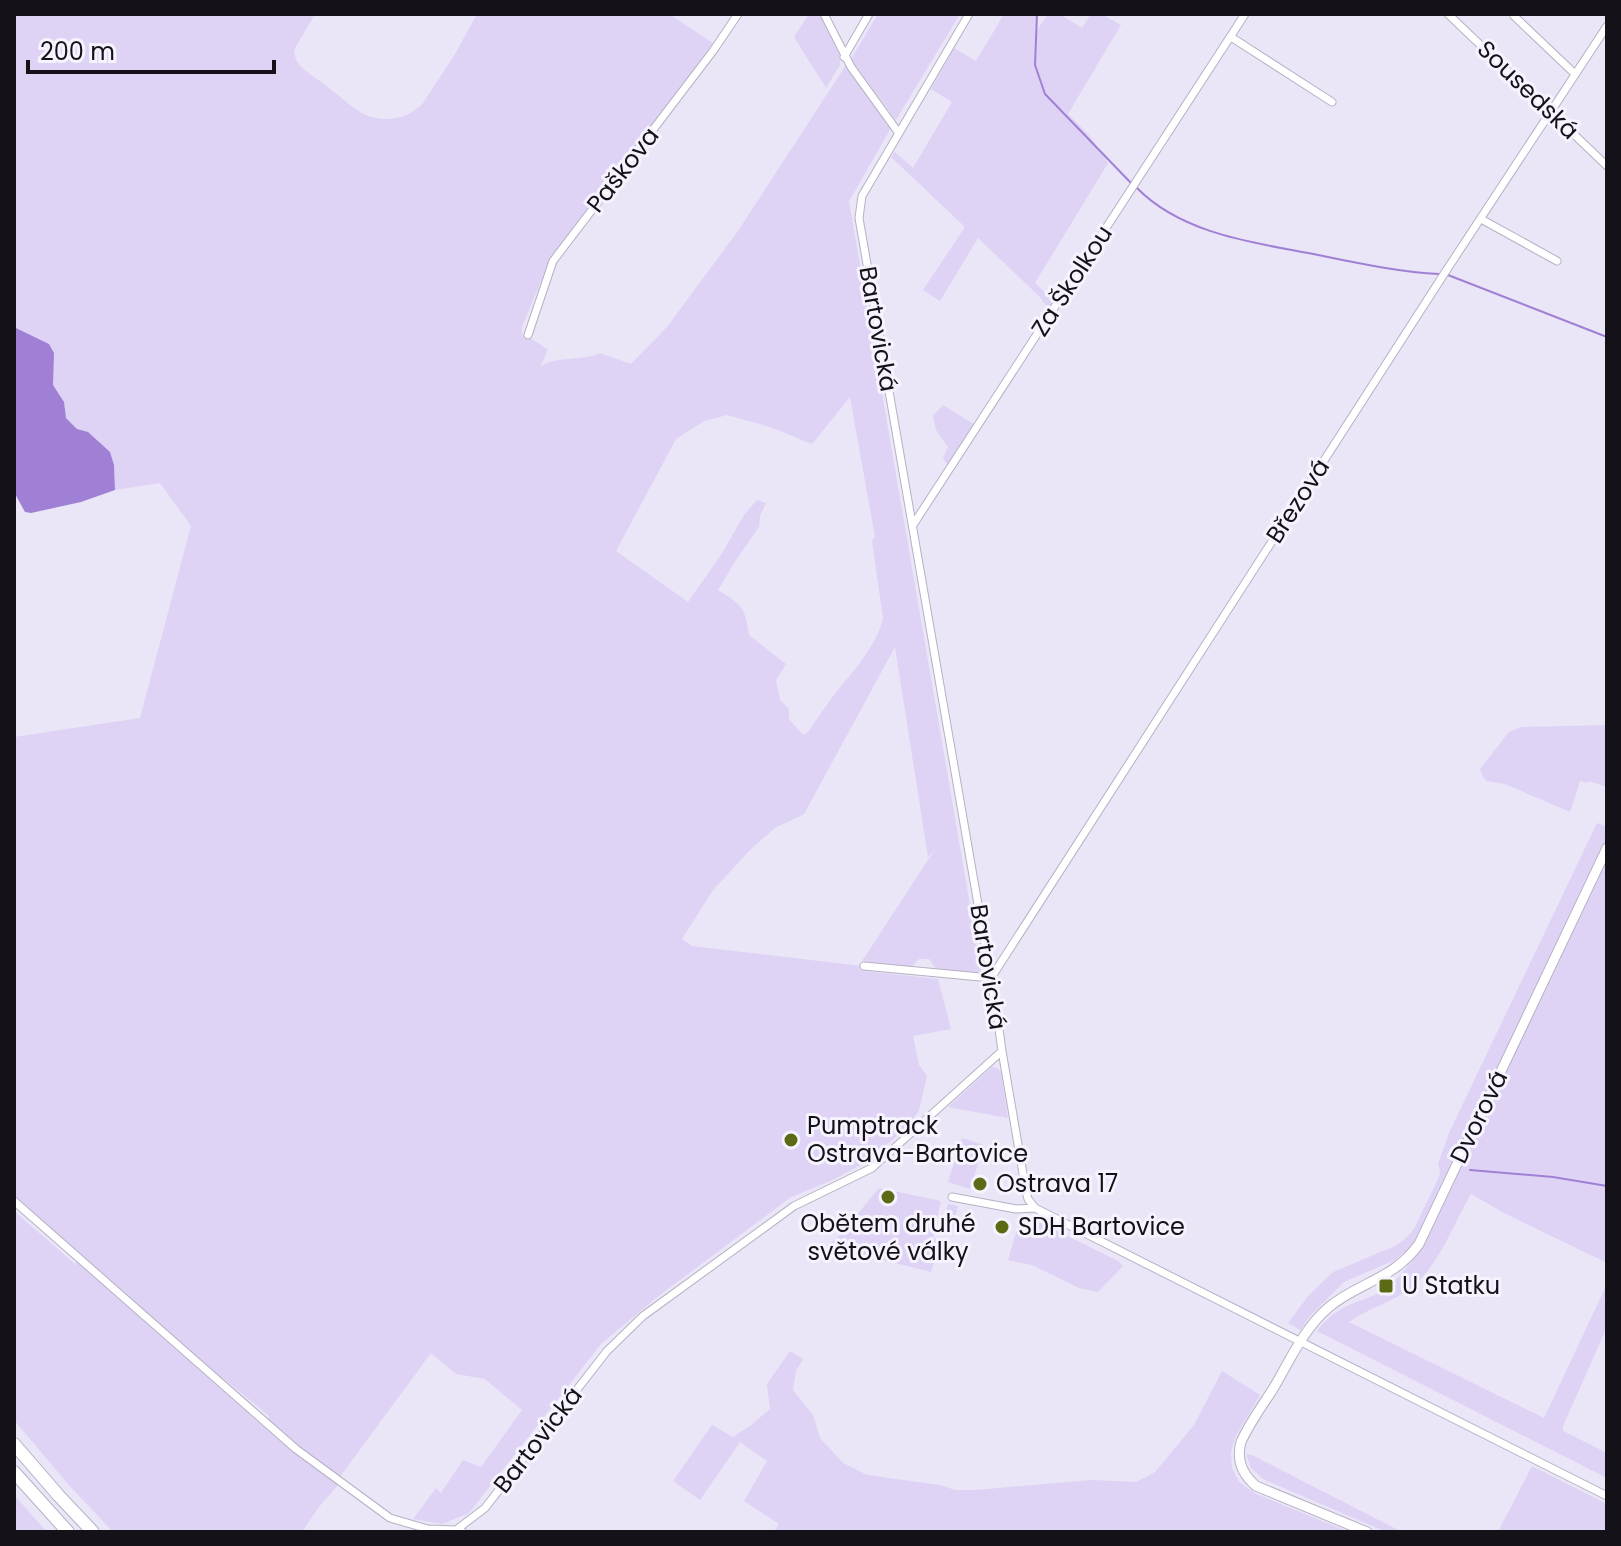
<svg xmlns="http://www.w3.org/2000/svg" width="1621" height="1546" font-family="Poppins,sans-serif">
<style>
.green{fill:#ded3f5;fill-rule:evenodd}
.water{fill:#a080d5}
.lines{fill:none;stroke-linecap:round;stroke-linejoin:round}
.stream{stroke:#a080d5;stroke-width:2}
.minor-casing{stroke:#b6b1c3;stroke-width:9}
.tertiary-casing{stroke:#b6b1c3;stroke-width:11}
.trunk-casing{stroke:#b6b1c3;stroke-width:14}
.minor{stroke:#fff;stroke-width:7}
.tertiary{stroke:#fff;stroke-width:9}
.trunk{stroke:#fff;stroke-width:12}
.poi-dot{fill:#5b6b15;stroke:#f7f3fe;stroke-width:3}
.labels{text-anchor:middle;stroke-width:6;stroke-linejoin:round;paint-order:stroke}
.street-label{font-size:24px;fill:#141218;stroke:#f7f3fe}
.poi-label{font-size:24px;fill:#141218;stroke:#f7f3fe;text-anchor:start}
</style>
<rect width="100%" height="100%" fill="#eae5f7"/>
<path class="green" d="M 14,14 L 315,14 L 294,50 C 294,67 313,75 325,85 C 338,94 351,108 366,115 C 385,123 409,119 423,103 L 455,54 L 477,14 L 669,14 L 713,43 L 653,125 L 551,257 L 522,327 L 522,335 L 532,339 L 548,350 L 540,367 C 557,355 581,362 600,353 L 631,364 L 667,327 L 738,231 L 846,65 L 891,128 L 849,201 L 982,975 L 937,970 L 929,959 L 919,959 L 911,967 L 862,961 L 934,851 L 928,857 L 895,647 L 804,814 L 775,828 L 753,847 L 713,890 L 682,939 L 692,946 L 862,966 L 864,971 L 938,979 L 951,1029 L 913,1036 L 919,1065 L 927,1076 L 919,1110 L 909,1126 L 864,1163 L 835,1179 L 791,1197 L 656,1298 L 601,1344 L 469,1513 L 442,1524 L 413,1519 L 436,1488 L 441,1493 L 463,1460 L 481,1467 L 522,1410 L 485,1379 L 456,1374 L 431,1353 L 342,1474 L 337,1486 L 318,1508 L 302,1532 L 113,1532 L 67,1483 L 14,1420 L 14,1211 L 75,1264 L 80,1254 L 14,1198 L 14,737 L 140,718 L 191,526 L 160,483 L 115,490 L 114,465 L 88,433 L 77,429 L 66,418 L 64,402 L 53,385 L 49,344 L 14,327 ZM 850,397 L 875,537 L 872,541 L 883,618 C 877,645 855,669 838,690 C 827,703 818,718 808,732 L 803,735 L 789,719 L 789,709 L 780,700 L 776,680 L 786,664 L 749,635 C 745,607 742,605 718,590 L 734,563 L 759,527 L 760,516 L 766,503 L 757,500 L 744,515 L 721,555 L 688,602 L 616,551 L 676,439 L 704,421 L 727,415 L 770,427 L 812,444 ZM 223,1378 L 269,1416 L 267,1425 L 219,1387 Z
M 809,14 L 820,14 L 840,56 L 840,65 L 826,88 L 794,37 Z
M 878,14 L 960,14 L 896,120 L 851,59 Z
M 1004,14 L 1036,14 L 1037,30 L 1048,14 L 1059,14 L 1082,28 L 1091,14 L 1101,14 L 1121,25 L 1068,114 L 1089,135 L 1108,163 L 1035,283 L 1054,301 L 1049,309 L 1039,296 L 978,238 L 940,301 L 923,290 L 965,227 L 891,157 L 895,152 L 913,168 L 952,102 L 931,89 L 954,48 L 976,61 Z
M 943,405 L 975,425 L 948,465 L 943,458 L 948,447 L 936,430 L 933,416 Z
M 1607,725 L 1607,787 L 1589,781 L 1588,783 L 1580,781 L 1570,812 L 1505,784 L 1487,781 L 1483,777 L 1480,769 L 1509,732 L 1521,727 Z
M 1597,823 L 1607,827 L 1607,839 L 1546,965 L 1420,1233 L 1411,1247 L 1395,1260 L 1344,1282 L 1311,1315 L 1300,1330 L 1288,1323 L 1308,1296 L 1333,1272 L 1395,1246 L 1405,1239 L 1414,1229 L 1439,1177 L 1440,1170 L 1438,1164 L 1449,1133 Z
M 1607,860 L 1607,1263 L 1506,1214 L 1471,1194 C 1452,1226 1440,1265 1410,1289 C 1391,1303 1368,1308 1349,1322 L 1544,1418 L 1607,1284 L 1607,1327 L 1563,1426 L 1563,1431 L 1607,1453 L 1607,1478 L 1317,1331 C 1337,1305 1353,1305 1381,1292 C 1393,1286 1416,1257 1424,1245 Z
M 992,1067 L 998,1068 L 1001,1072 L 1008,1118 L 948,1107 Z
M 962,1138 L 984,1145 L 970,1189 L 948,1182 Z
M 879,1188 L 941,1201 L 933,1238 L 941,1242 L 931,1272 L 827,1246 L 842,1233 Z
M 948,1204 L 958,1206 L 952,1232 L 942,1229 Z
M 1021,1215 L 1027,1216 L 1118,1261 L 1123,1266 L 1098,1292 L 1079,1288 L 1032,1265 L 1008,1260 Z
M 790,1351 L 803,1359 L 796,1371 L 793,1390 L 813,1415 L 820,1438 L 843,1463 L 867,1475 L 940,1485 L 955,1490 L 976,1490 L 1091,1480 L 1136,1482 L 1155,1472 L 1194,1425 L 1222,1371 L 1260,1395 L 1235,1438 L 1231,1452 L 1232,1468 L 1239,1482 L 1256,1494 L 1349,1532 L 774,1532 L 779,1524 L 744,1501 L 767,1461 L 740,1442 L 700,1500 L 673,1481 L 712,1425 L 733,1437 L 750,1426 L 770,1409 L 767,1384 Z
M 1246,1454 L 1252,1455 L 1402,1532 L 1386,1532 L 1263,1479 L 1251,1468 Z
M 1532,1466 L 1607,1504 L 1607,1532 L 1498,1532 Z
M 14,1495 L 47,1532 L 14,1532 Z"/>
<path class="water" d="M 14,327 L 49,344 L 54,353 L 53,385 L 64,402 L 66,418 L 77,429 L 88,432 L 110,452 L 114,465 L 115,490 L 81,502 L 31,513 L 25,512 L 14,492 Z"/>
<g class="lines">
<path class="stream" d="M 1037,14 L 1035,65 L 1045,94 L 1131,183
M 1137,188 C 1183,235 1257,243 1318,255 C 1358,263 1398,272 1439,274
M 1448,275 L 1607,337
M 1470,1170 L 1553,1177 L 1607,1186"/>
<g class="minor-casing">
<path id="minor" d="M 824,14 L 851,67 L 898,132
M 1448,14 L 1607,166
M 1514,16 L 1575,74
M 1231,37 L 1332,102
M 844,57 L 869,14
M 1481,219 L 1557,261
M 528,335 L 553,261 L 713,51 L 738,14
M 913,525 L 1245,14
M 864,966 L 991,978 L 1444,274 L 1607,26
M 1002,1051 L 1026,1191 L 1028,1199 L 1035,1208 L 1607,1496
M 952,1197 L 1016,1209 L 1035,1208
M 14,1201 L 296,1449 L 390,1518 L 428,1529 L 456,1530 L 463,1532
M 456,1530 L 485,1508 L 607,1351 L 643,1316 L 794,1206 L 872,1168 L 1002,1051 L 997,1014 L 859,218 L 862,196 L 969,14"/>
</g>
<g class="tertiary-casing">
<path id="tertiary" d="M 1367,1532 L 1256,1486 C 1242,1474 1236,1460 1241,1442 C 1249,1424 1262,1406 1273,1389 C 1289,1362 1304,1328 1329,1307 C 1359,1282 1393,1280 1419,1244 L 1607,848"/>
</g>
<g class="trunk-casing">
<path id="trunk" d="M 14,1444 L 59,1496 L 93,1532
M 14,1472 L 68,1532"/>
</g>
<use href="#minor" class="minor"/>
<use href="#tertiary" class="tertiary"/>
<use href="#trunk" class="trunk"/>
</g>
<g class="poi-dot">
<circle cx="791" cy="1140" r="8"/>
<circle cx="980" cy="1184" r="8"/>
<circle cx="888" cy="1197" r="8"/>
<circle cx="1002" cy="1227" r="8"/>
<rect x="1378" y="1278" width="16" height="16" rx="4"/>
</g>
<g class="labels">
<g class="street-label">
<text transform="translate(1528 90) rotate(44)" y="8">Sousedská</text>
<text transform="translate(623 170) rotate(-52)" y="8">Paškova</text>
<text transform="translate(1072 281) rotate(-57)" y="8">Za Školkou</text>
<text transform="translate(878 329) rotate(80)" y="8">Bartovická</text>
<text transform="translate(1298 501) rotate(-57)" y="8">Březová</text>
<text transform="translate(988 967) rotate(81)" y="8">Bartovická</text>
<text transform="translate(1479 1117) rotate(-64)" y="8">Dvorová</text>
<text transform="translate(538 1440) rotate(-52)" y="8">Bartovická</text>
</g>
<g class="poi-label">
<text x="807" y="1134">Pumptrack<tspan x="807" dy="28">Ostrava-Bartovice</tspan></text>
<text x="996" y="1192">Ostrava 17</text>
<text x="888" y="1232" text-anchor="middle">Obětem druhé<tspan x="888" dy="28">světové války</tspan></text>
<text x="1018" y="1235">SDH Bartovice</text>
<text x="1402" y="1294">U Statku</text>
</g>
</g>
<rect width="1621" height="1546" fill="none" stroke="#141218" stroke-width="32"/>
<path d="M28 60v12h246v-12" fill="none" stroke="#141218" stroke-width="4"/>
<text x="40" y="60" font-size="24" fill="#141218" stroke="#f7f3fe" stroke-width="6" paint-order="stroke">200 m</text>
</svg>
